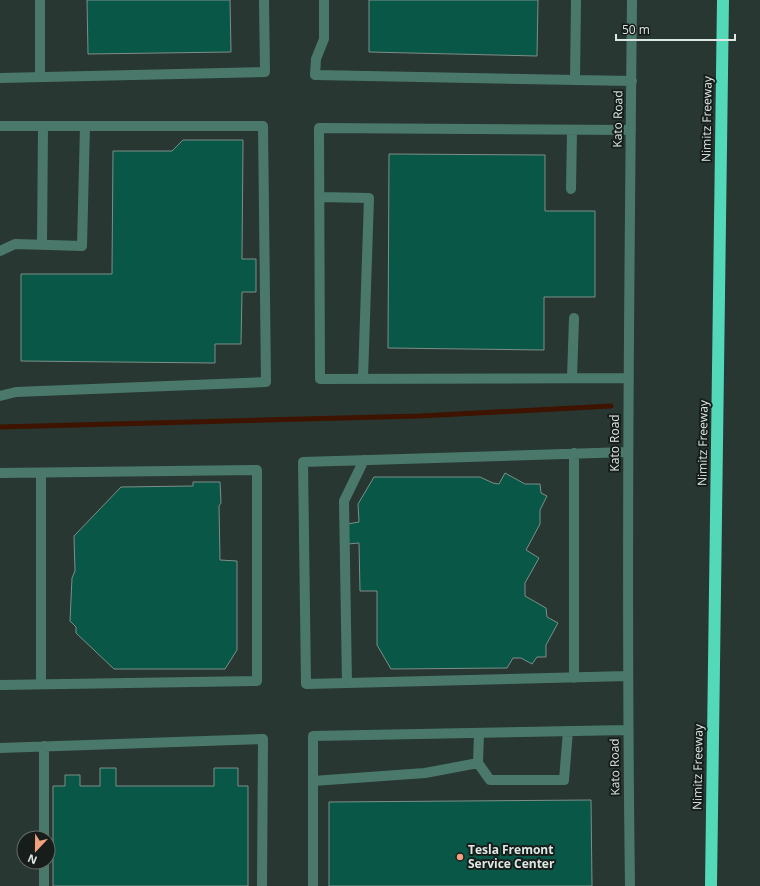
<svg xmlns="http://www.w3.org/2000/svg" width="760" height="886" font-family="'Open Sans',sans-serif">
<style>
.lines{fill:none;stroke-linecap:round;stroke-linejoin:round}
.stream{stroke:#3e1300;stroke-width:5}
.building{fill:#095847;stroke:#7d8e89}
.minor{stroke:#4a796b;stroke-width:10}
.highway{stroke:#54d9b8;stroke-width:12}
.poi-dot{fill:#f1a17d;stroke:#161d1a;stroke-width:1.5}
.labels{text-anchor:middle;stroke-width:4;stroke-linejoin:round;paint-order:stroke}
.street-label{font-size:12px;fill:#dde7e3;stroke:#161d1a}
.poi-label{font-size:12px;font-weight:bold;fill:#dde7e3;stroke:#161d1a;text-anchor:start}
</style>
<rect width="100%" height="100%" fill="#283732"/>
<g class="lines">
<path class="stream" d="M 0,427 L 420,416 L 611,406"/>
</g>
<path class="building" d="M 87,0 L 230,0 L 231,52 L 88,54 Z
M 369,0 L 538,0 L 537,56 L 369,52 Z
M 183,140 L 243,140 L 242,259 L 256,259 L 256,292 L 242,292 L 241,344 L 215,344 L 215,363 L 21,361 L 21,274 L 112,274 L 113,151 L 172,151 Z
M 389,154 L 545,155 L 545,211 L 595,211 L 595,297 L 544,297 L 544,350 L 388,348 Z
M 505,473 L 525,484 L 540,484 L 541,493 L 547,496 L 540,510 L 540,524 L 526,550 L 539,558 L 525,583 L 525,596 L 546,608 L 547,617 L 558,623 L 546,645 L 546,657 L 537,657 L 532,664 L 521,658 L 513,658 L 507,668 L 391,669 L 377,645 L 377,591 L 360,591 L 359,543 L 348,544 L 347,524 L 359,522 L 358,504 L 374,477 L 480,477 L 493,483 L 499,484 Z
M 193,482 L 220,482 L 221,503 L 219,506 L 220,560 L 237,561 L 237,650 L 225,669 L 114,669 L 76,633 L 76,627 L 70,621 L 72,578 L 75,571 L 74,536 L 121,487 L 193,486 Z
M 100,768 L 116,768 L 116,786 L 214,786 L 214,768 L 238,768 L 238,786 L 248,786 L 248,886 L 53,886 L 53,786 L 65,786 L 65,775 L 80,775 L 80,786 L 100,786 Z
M 591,800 L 592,886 L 329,886 L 329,802 Z"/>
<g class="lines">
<path class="minor" d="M 40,0 L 40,77
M 324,0 L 324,39 L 316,59 L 315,75 L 632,81
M 0,78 L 265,72 L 264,0
M 575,80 L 576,0
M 0,126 L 263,126 L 266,382 L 16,392 L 0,396
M 571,189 L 572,130
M 319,197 L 369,198 L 363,378
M 42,245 L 43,126
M 0,251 L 15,244 L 82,246 L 85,126
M 572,378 L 574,318
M 628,378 L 320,379 L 319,128 L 631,130
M 574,453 L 574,678
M 0,473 L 257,470 L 257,681 L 0,685
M 41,473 L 41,684
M 628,676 L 306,684 L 303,462 L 628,452
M 347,683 L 344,501 L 364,460
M 479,733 L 478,763 L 490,780 L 564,780 L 568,731
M 0,748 L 263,739 L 262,886
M 313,781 L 425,773 L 478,763
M 44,838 L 44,746
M 44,886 L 44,862
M 313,886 L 313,736 L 628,730
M 630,886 C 626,591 629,295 632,0"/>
<path class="highway" d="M 711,886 L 723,0"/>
</g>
<circle class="poi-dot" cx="460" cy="857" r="4"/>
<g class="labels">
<g class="street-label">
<text transform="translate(618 119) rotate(-89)" y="4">Kato Road</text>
<text transform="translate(707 119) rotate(-89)" y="4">Nimitz Freeway</text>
<text transform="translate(615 443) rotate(-90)" y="4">Kato Road</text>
<text transform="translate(703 443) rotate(-89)" y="4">Nimitz Freeway</text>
<text transform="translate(615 767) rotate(-91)" y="4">Kato Road</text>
<text transform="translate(698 767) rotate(-89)" y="4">Nimitz Freeway</text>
</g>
<g class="poi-label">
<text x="468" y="854">Tesla Fremont<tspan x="468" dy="14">Service Center</tspan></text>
</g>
</g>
<g transform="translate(36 850) rotate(202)"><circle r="19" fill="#161d1a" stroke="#666e6a"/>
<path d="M0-3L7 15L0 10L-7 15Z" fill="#f1a17d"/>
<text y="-6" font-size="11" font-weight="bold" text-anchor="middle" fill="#dde7e3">N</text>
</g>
<path d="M616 34v6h119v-6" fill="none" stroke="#dde7e3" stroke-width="2"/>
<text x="622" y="34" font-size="12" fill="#dde7e3" stroke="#161d1a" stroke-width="3" paint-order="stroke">50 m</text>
</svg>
